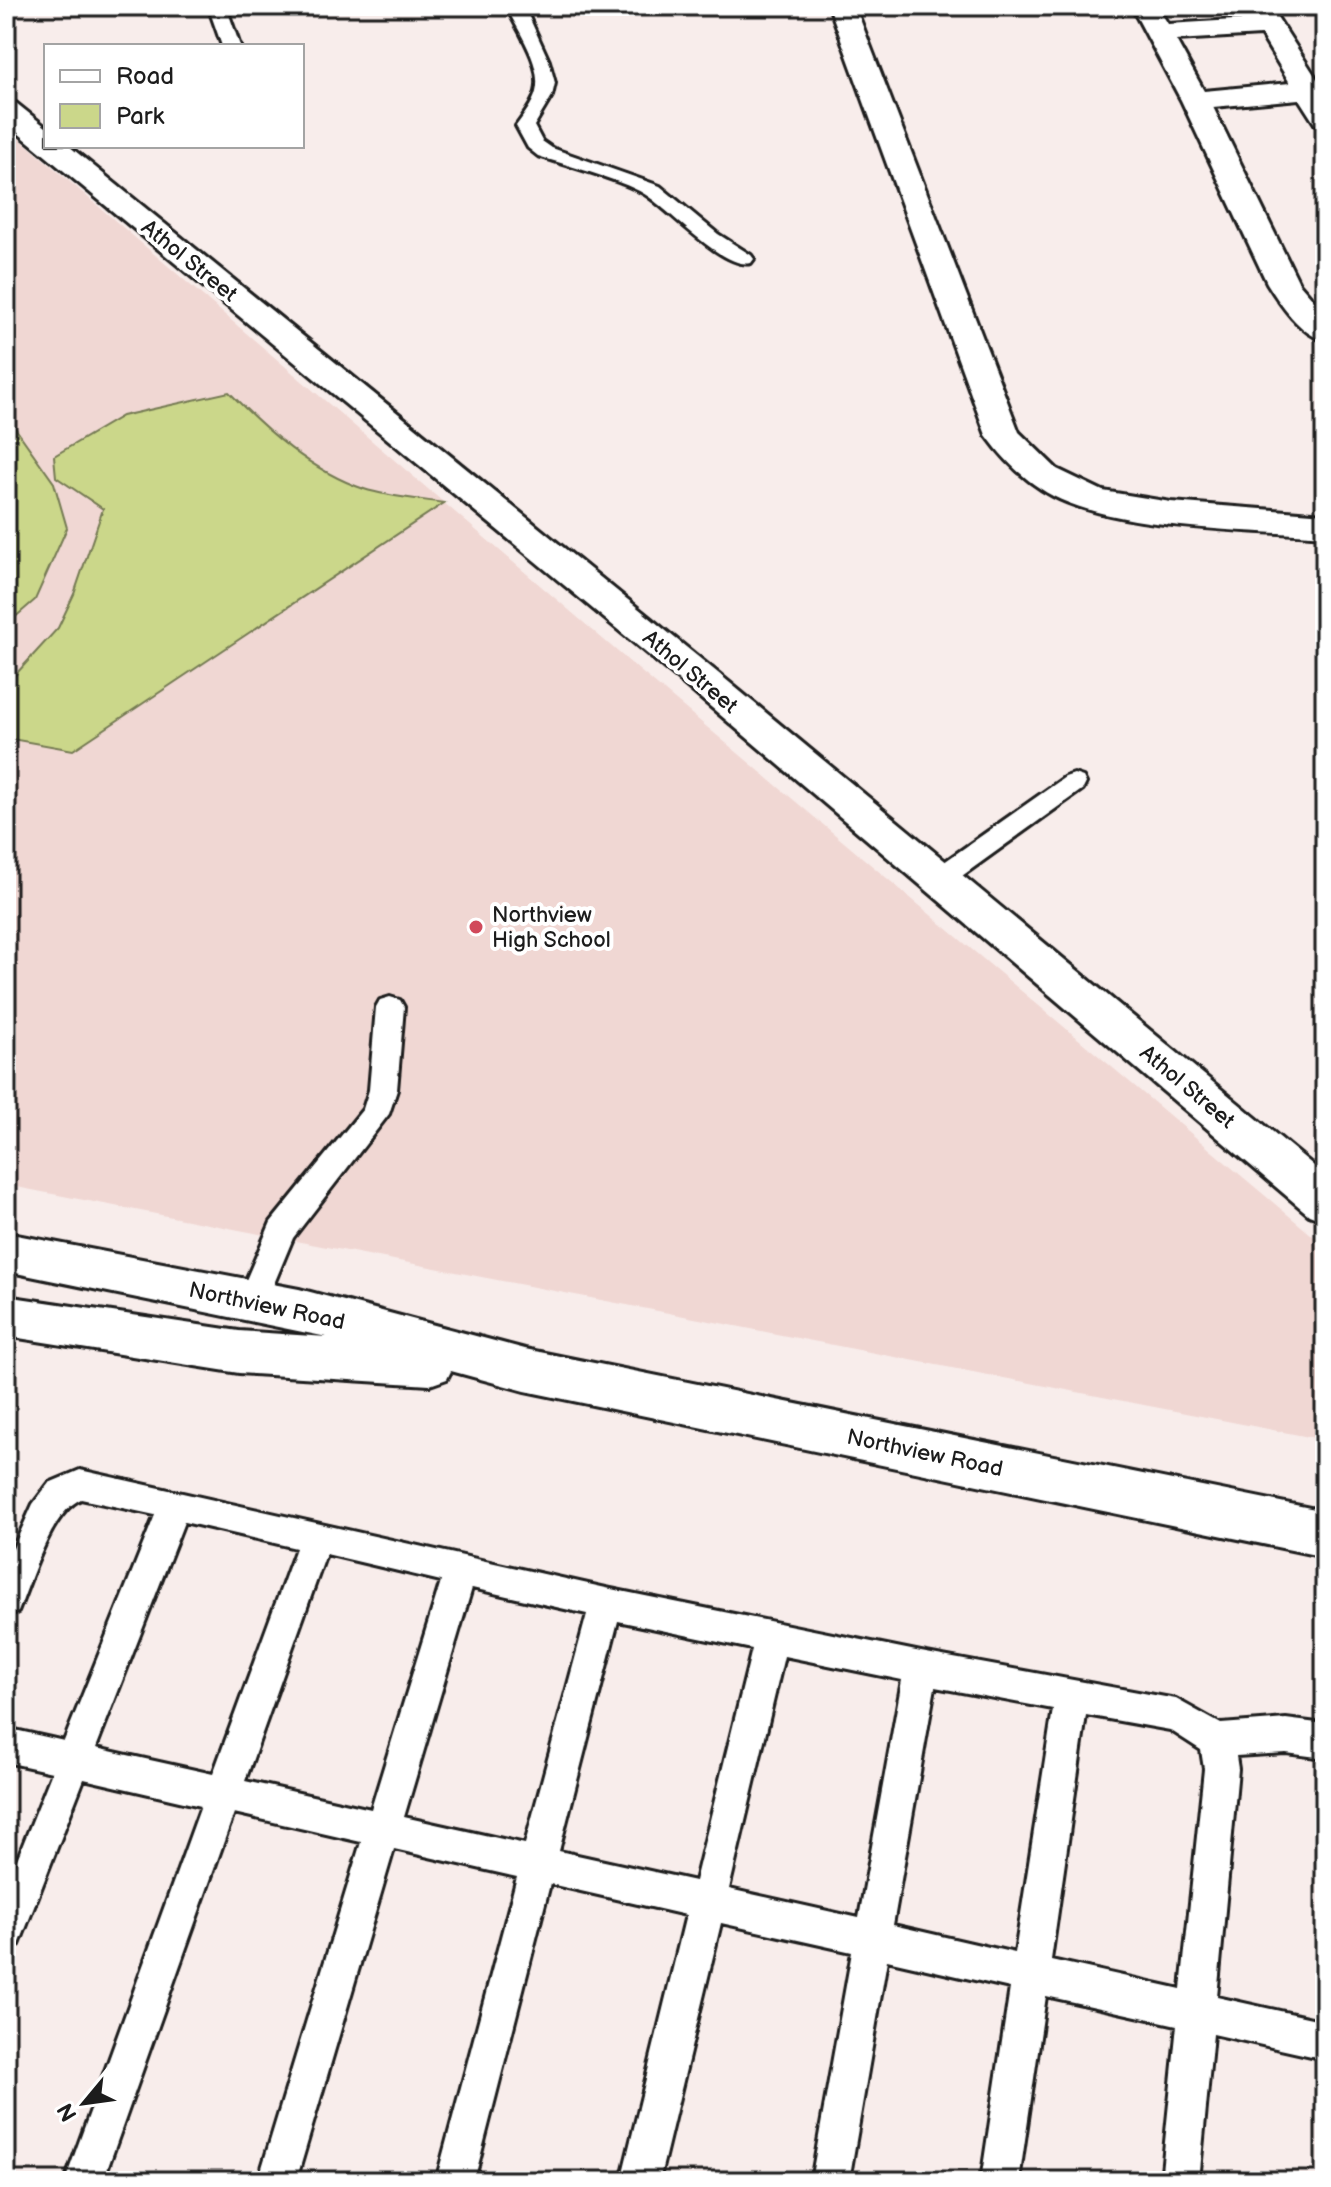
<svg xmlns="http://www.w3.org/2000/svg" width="1331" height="2187" font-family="'Balsamiq Sans',sans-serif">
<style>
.built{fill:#f0d7d3}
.green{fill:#cbd78a;stroke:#747a53;stroke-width:2}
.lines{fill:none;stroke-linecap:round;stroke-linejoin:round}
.service-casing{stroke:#1c1c1c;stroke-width:6}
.minor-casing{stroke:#1c1c1c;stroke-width:6}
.secondary-casing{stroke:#1c1c1c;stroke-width:6}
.service{fill:#fff;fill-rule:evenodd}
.minor{fill:#fff;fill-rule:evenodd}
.secondary{fill:#fff;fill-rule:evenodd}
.poi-dot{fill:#d1495b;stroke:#fff;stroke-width:3}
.labels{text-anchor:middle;stroke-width:8;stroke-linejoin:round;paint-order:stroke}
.street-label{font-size:22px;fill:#1c1c1c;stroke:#fff}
.poi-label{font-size:22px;fill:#1c1c1c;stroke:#fff;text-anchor:start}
</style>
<rect width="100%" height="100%" fill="#f8edeb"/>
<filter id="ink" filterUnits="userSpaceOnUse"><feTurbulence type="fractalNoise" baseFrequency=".0125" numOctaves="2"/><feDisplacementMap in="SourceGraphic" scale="16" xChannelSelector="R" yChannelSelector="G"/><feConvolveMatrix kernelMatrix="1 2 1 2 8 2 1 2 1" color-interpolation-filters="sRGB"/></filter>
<g filter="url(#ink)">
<path class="built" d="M 6,127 L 639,670 L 1325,1246 L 1325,1440 L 6,1185 Z"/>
<path class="green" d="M 229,392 C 267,431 311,471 364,489 C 389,497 419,499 444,503 L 73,750 L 6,738 L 6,685 L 58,628 L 74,594 L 103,509 L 56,477 L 54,456 L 122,416 Z
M 6,415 L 54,483 L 67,528 L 35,600 L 6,625 Z"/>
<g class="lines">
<g class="service-casing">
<path id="service" d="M 208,6 L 226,6 L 240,46 L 222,46 Z
M 506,6 L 524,6 L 549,61 L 555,83 L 552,96 L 534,126 L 542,141 L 552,148 L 660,186 L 718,234 L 751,255 L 754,259 L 751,263 C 725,270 671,212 649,197 C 630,182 565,165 538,156 L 528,148 L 516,126 C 523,116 533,104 536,92 C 543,65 517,29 506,6 Z
M 1074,774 L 1083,777 L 1086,783 L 1083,789 L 948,886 L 939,888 L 930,886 L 926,879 L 930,872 L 1065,777 Z
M 390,997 L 400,1000 L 404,1007 L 397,1090 L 389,1114 L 293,1238 L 263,1310 L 252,1314 L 241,1310 L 237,1301 L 271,1222 L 363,1109 L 369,1090 L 376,1007 L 380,1000 Z
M 80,1470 L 606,1588 L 921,1652 L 1176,1699 L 1221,1724 L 1286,1719 L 1325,1724 L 1325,1758 L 1286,1753 L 1236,1756 L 1238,1769 L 1217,1997 L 1325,2021 L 1325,2059 L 1213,2034 L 1199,2181 L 1161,2181 L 1177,2025 L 1046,1996 L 1019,2181 L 981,2181 L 1010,1988 L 887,1960 L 849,2181 L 811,2181 L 852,1952 L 721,1923 L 659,2181 L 621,2181 L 686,1915 L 550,1884 L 474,2181 L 436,2181 L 517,1877 L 394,1849 L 296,2181 L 258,2181 L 361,1842 L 234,1813 L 103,2181 L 65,2181 L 201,1806 L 84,1779 L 19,1945 L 6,1950 L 6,1887 L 52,1772 L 6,1762 L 6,1728 L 64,1741 L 155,1515 L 81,1499 C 50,1513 31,1581 18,1612 L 6,1616 L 6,1564 L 33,1504 L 49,1483 ZM 184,1522 L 296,1548 L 213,1774 L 96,1748 ZM 326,1554 L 441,1581 L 371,1809 L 245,1781 ZM 472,1588 L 587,1614 L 525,1844 L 404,1817 ZM 618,1621 L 752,1649 L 695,1881 L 559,1851 ZM 784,1656 L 902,1680 L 859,1918 L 729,1889 ZM 935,1687 L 1053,1709 L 1015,1953 L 893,1925 ZM 1086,1715 L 1170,1730 L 1201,1750 L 1204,1769 L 1181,1989 L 1051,1960 Z"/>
</g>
<g class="minor-casing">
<path id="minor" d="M 829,6 L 855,6 L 1019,432 L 1057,469 L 1103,491 L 1171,502 L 1325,514 L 1325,536 C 1250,530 1119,530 1053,496 C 1026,482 1004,460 986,435 Z
M 1131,6 L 1157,6 L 1168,24 L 1251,19 L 1244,6 L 1270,6 L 1324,90 L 1325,127 L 1315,124 L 1299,99 L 1213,107 L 1299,283 L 1325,313 L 1325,341 C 1300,334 1280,304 1267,283 L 1181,100 ZM 1261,35 L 1290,83 L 1204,91 L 1176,40 Z"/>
</g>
<g class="secondary-casing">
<path id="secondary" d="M 6,100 L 16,103 L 46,127 L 46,146 L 69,146 L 718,673 L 1325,1175 L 1325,1221 L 1309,1215 L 692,691 L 6,123 Z
M 6,1233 L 299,1289 L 525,1349 L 1325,1511 L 1325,1557 L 525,1391 L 451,1371 L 447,1379 L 430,1385 L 239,1373 L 6,1336 L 6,1296 L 239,1331 L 327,1337 L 6,1271 Z"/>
</g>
<use href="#service" class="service"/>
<use href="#minor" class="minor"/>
<use href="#secondary" class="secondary"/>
</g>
</g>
<circle class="poi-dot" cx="476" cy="927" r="8"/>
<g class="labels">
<g class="street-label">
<text transform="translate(190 260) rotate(39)" y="8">Athol Street</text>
<text transform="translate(691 671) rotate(40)" y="8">Athol Street</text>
<text transform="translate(1188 1086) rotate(40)" y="8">Athol Street</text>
<text transform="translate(267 1305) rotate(12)" y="8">Northview Road</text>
<text transform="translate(925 1452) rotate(12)" y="8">Northview Road</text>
</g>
<g class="poi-label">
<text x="492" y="922">Northview<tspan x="492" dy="25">High School</tspan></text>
</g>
</g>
<rect width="1331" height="2187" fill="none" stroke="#fff" stroke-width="32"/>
<rect x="16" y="16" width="1299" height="2155" fill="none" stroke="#1c1c1c" stroke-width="3" filter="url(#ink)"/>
<rect x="44" y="44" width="260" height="104" fill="#ffffff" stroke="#a4a4a4" stroke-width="2"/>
<rect x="60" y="70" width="40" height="12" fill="#ffffff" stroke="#a4a4a4" stroke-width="2"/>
<text x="116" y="84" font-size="24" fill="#1c1c1c">Road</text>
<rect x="60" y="104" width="40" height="24" fill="#cbd78a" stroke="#a4a4a4" stroke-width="2"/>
<text x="116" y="124" font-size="24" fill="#1c1c1c">Park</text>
<g transform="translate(84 2103) rotate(241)" stroke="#ffffff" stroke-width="6" paint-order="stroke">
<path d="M0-6L14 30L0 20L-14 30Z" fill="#1c1c1c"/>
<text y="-12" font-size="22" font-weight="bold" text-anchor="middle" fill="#1c1c1c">N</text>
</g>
</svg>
